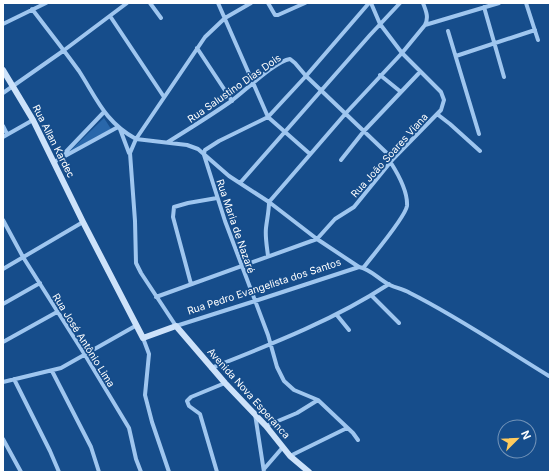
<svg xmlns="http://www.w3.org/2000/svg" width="553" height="475" font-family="Inter,sans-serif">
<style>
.green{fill:#2967aa}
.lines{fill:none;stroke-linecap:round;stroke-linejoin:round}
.minor{stroke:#9fc6ef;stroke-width:4}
.secondary{stroke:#cde2fa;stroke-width:6}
.labels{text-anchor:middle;stroke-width:3.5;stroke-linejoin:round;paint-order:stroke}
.street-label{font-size:10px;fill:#fff;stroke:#164d8b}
</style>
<rect width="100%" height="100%" fill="#164d8b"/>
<path class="green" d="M 104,118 L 111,129 L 70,151 Z"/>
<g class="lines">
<path class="minor" d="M 150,3 L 161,18
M 218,3 L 268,117 L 310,154
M 251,3 L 225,18 L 205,37 L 136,139 L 187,145 L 198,149 L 229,176 L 269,202 L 317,239 L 359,267 C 371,269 379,280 390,285 C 396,288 403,289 410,293 C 458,317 503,348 549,376
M 268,3 L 275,15 L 278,15 L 305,3
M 423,3 C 426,11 429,17 425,25
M 526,3 L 538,40
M 484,7 L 504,77
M 32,9 C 48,30 64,50 79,71 C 97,99 105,122 136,139 L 130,153 L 135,221 L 136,263 L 141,273 L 176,326 L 255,301 L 359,267
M 110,16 L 164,97
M 3,24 L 46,3
M 448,31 L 479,134
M 197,48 L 232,101
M 456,56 L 535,30
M 380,75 L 401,92
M 3,93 L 63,51 L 127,3
M 437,114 L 450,124 L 480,151
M 3,126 L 7,134
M 120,129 L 129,153
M 3,137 L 33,120
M 168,142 C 189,129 210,116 230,102 C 243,93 275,61 290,59 L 295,63 L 306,76 L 393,159
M 204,153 L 205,150 L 219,141 L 268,117 L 306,76 L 369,3
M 204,155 L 225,221 L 268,335 L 277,367 L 284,381 L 294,390 L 318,400 L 353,433 L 358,440
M 60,158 L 104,112
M 341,160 L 364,131 L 420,72
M 54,162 L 118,127
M 240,183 L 370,35 L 400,3
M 3,220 L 23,257 L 85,355 L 129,428 L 136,459 L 141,472
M 268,256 C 267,247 265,237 266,228 C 267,219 269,211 269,202 L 346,113 L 402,53 L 425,25 L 499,3
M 364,267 C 372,256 405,218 407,206 C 408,191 398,174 391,163
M 3,269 L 83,222
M 191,284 L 173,217 L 174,207 L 188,203 L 217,198
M 372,296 L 399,323
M 156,297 L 317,239 L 335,219 L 354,207 L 393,159 L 441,110 L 444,100 L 441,92 L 402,53 L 380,24 L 371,3
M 3,304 L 40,283
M 336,314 L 349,330
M 143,338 L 149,354 L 145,395 L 152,422 L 169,472
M 3,342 L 57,312
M 211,368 C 272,344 334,320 389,284
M 52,371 L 91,447 L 99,472
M 14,379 L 50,451 L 59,472
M 3,382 L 61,368 L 137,325
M 255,414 L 264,472
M 266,426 L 297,413 L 318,400
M 3,439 L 21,472
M 290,456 L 347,428
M 264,469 L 283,447
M 217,472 L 200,414 L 189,406 L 187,401 L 191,397 L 225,383"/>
<path class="secondary" d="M 3,70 L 33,120 L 83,222 L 143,338 L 176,326 L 225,383 L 266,426 L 290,456 L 309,472"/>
</g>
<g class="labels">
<g class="street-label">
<text transform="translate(234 88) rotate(-35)" y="4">Rua Salustino Dias Dois</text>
<text transform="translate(54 141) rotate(63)" y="4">Rua Allan Kardec</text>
<text transform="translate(389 155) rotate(-48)" y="4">Rua João Soares Viana</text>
<text transform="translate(236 226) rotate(71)" y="4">Rua Maria de Nazaré</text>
<text transform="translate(264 286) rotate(-18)" y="4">Rua Pedro Evangelista dos Santos</text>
<text transform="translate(84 340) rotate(58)" y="4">Rua José Antônio Lima</text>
<text transform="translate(249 393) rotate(48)" y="4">Avenida Nova Esperanca</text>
</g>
</g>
<rect width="553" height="475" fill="none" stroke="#ffffff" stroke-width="8"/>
<g transform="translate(517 439) rotate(66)"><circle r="19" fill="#164d8b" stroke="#7394b9"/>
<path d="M0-3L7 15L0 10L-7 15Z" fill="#ffcb5d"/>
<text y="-6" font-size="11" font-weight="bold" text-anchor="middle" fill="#ffffff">N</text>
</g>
</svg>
